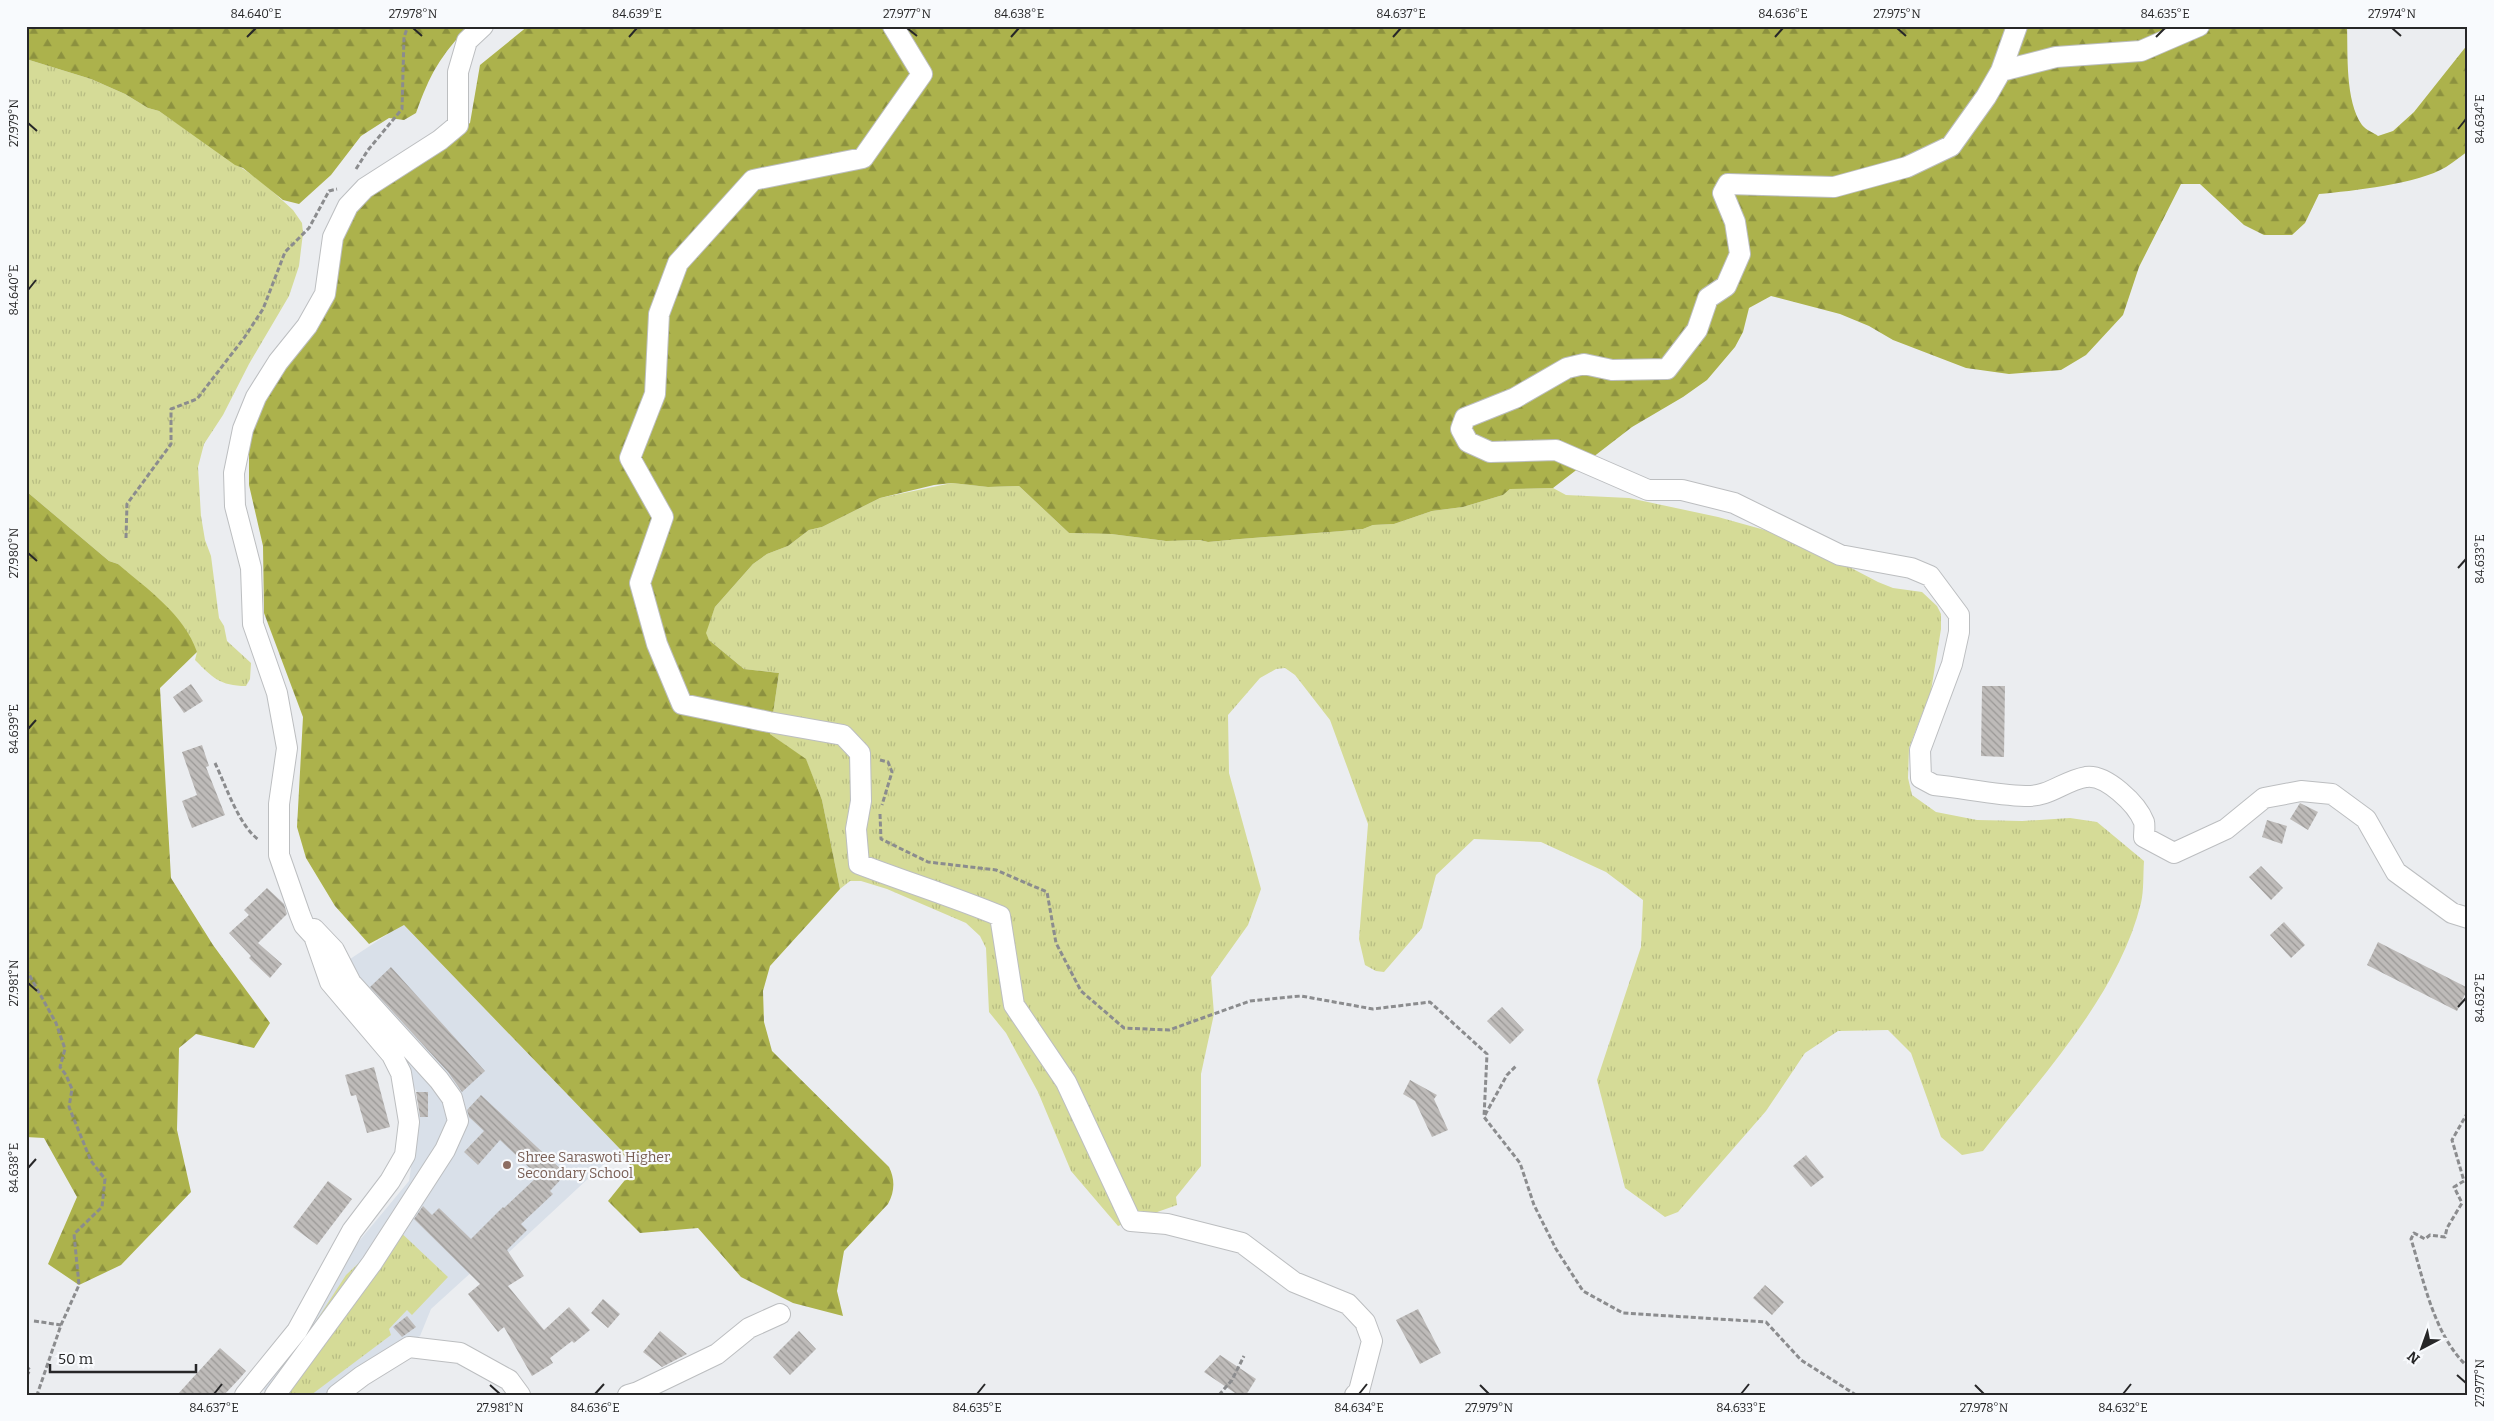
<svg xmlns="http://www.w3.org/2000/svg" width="2494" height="1421" font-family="Bitter,serif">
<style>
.built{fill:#d9e0e9}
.grass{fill:url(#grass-tufts)}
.forest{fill:url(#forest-firs)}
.building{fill:url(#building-back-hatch)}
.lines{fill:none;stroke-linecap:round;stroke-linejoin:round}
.minor-casing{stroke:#bcbec0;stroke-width:22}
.path{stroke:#8b8c8e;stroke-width:3;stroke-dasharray:5 2.5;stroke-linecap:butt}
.minor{stroke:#fff;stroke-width:20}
.ticks{fill:none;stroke:#272728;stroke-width:2}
.education-dot{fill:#8d6e63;stroke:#f8fafd;stroke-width:2}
.labels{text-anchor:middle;stroke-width:4.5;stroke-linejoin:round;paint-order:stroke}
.education-label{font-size:14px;fill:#785e54;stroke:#f8fafd;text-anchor:start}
.neatline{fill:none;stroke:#272728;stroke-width:2}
.ticks-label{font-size:12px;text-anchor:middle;fill:#272728}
</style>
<defs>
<pattern id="grass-tufts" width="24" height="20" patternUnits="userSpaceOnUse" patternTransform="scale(1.25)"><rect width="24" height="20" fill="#d5db97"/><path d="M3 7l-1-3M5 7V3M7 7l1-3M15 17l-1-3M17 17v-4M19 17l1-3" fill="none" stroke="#b7bc82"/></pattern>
<pattern id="forest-firs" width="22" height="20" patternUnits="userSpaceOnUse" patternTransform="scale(1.25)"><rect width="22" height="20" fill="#acb24c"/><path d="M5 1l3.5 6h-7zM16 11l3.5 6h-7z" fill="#8c913f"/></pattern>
<pattern id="building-back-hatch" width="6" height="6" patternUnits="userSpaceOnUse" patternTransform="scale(1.25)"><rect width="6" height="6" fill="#bebbb9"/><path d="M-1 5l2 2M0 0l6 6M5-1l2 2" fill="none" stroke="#9a9896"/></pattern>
</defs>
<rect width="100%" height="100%" fill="#ebedf0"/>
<path class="built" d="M 403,924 L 620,1149 L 507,1254 L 475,1269 L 431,1309 L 420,1336 L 335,1386 L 325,1395 L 267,1395 L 263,1388 L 345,1258 L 409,1181 L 421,1100 L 347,961 Z"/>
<path class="grass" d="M 26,59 L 91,79 L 125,94 L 148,108 L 159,111 L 262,182 L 293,210 L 302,223 L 303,233 L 299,266 L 289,296 L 249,364 L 223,415 L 204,444 L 198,467 L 201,516 L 205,540 L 211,556 L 219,618 L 224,626 L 227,641 L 251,663 L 250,679 L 246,686 C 220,686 212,677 195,660 L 197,652 L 118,564 L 109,561 L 26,491 Z
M 952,483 L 988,487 L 1019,486 L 1069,533 L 1111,534 L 1166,541 L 1200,540 L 1208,542 C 1260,537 1311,534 1363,529 L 1373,525 L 1394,524 L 1432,511 L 1463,507 L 1503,495 L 1510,489 L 1553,488 L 1566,495 L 1629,498 L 1718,517 L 1783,535 L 1815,549 L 1878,582 L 1893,588 L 1922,592 L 1937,606 L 1941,614 L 1941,629 L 1931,691 L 1909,748 L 1908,778 L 1912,795 L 1936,812 L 1977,820 L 2022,821 L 2070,818 L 2097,822 L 2144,861 C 2143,875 2144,890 2141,903 C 2118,996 2041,1077 1983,1151 L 1962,1155 L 1941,1137 L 1911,1053 L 1888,1030 L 1838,1031 L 1805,1053 L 1766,1111 L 1678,1212 L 1665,1217 L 1625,1188 L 1597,1080 L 1641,947 L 1643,900 L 1606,872 L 1541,842 L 1474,839 L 1436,875 L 1422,928 L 1384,972 L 1376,971 L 1365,965 L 1359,939 L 1368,824 L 1330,720 L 1295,675 L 1285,668 L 1276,669 L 1260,678 L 1228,715 L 1229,773 L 1261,889 L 1248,925 L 1211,977 L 1214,1014 L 1201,1074 L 1201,1166 L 1176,1197 L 1177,1205 L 1118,1226 L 1071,1171 L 1038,1092 L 1006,1033 L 989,1012 L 986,948 L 980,936 L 966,923 L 887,889 L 861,881 L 850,881 L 840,889 L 822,800 L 806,760 L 770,734 L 779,673 L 744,669 L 709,640 L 705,633 L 715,607 L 753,564 L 767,554 L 788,546 L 809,530 L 822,527 L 880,498 Z
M 396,1228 L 448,1277 L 412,1315 L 407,1310 L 389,1329 L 391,1335 L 311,1395 L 277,1395 L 272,1389 L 346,1275 Z"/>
<path class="forest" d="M 26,26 L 469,26 C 440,56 430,74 416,113 L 404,120 L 389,118 L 361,136 L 331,175 L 299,204 L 283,200 L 243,168 L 235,165 L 159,111 L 148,108 L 125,94 L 91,79 L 26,59 Z
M 528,26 L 2347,26 C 2348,54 2345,101 2362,125 C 2366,130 2374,133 2378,136 L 2393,131 L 2414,112 L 2468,44 L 2468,151 C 2461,156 2454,162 2446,167 C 2418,184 2352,191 2319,194 L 2305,223 L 2292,235 L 2264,235 L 2244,225 L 2200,184 L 2181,184 L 2139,267 L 2123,315 L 2086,355 L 2061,370 L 2009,374 L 1966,368 L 1893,340 L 1869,326 L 1840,314 L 1771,296 L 1749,308 L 1743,332 L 1735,347 L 1707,380 L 1683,397 L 1632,427 L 1553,488 L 1510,489 L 1503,495 L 1463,507 L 1432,511 L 1394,524 L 1373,525 L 1363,529 C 1311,534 1260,537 1208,542 L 1200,540 L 1166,541 L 1111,534 L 1069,533 L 1019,486 L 988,487 L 952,483 L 934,485 L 880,498 L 822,527 L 809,530 L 788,546 L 767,554 L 753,564 L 715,607 L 706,633 L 709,640 L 744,669 L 779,673 L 770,734 L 806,759 L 822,800 L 840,889 L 770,966 L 763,991 L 764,1022 L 772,1051 L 889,1167 C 895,1179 895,1191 888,1204 L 844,1251 L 837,1291 L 843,1316 L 793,1303 L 741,1277 L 698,1228 L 640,1233 L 608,1201 L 633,1170 L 620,1149 L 404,925 L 369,944 L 335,906 L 306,858 L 297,827 L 303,717 L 264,613 L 263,546 L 249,485 L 249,426 L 272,382 L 309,335 L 342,207 L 470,123 L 480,65 Z
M 26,491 L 109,561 L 118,564 C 147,589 184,614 197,652 L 160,688 L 171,878 L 213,945 L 270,1023 L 254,1048 L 196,1034 L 179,1048 L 177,1130 L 191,1192 L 121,1265 L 79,1285 L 48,1264 L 77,1197 L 44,1138 L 26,1137 Z"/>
<path class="building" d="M 191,684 L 203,701 L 184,713 L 173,697 Z
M 1982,686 L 2005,686 L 2004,757 L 1981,756 Z
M 202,745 L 209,766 L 206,767 L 225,815 L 192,828 L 182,801 L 197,795 L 182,752 Z
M 2300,803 L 2318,812 L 2308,830 L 2290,819 Z
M 2267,820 L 2287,826 L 2282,844 L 2262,837 Z
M 2261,866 L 2283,888 L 2271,900 L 2249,877 Z
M 267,888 L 284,904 L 287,914 L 258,943 L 282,964 L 270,978 L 249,958 L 251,956 L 229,933 L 249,915 L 244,910 Z
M 2284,922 L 2305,945 L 2291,958 L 2270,935 Z
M 2378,942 L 2468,988 L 2457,1011 L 2367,965 Z
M 391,967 L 485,1071 L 462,1092 L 448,1072 L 370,987 Z
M 1502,1007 L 1524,1030 L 1510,1044 L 1487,1021 Z
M 374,1067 L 390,1127 L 367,1133 L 356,1095 L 351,1096 L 345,1075 Z
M 1410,1080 L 1437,1095 L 1434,1099 L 1448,1130 L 1432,1137 L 1415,1101 L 1403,1094 Z
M 416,1092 L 428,1092 L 428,1117 L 420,1117 Z
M 481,1095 L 566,1174 L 550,1191 L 553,1194 L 521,1224 L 527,1230 L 507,1250 L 524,1276 L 508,1286 L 544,1330 L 569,1307 L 590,1330 L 574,1343 L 572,1341 L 550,1358 L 553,1363 L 532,1376 L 504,1327 L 498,1332 L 468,1294 L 480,1284 L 414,1219 L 423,1206 L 432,1215 L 439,1208 L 471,1239 L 503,1207 L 504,1208 L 538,1176 L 500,1140 L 478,1165 L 464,1152 L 484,1131 L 469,1117 L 467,1110 Z
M 1806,1155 L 1824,1177 L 1811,1187 L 1793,1166 Z
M 328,1181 L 352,1199 L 317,1245 L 293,1227 Z
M 1765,1285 L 1784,1302 L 1772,1315 L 1753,1298 Z
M 603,1299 L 620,1314 L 608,1328 L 591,1313 Z
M 1418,1309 L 1441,1353 L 1420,1364 L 1396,1320 Z
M 407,1316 L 416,1327 L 402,1337 L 393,1327 Z
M 660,1331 L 687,1354 L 662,1367 L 643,1352 Z
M 799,1331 L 816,1349 L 790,1375 L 773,1357 Z
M 220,1348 L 246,1371 L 240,1378 L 224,1395 L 177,1395 Z
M 1220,1355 L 1256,1379 L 1246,1395 L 1238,1395 L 1204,1372 Z"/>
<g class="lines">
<g class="minor-casing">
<path id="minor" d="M 893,26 L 922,74 L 863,158 L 753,180 L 678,263 L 659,314 L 655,394 L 630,458 L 663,517 L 640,583 L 657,644 L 682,704 L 769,722 L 843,735 L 860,753 L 861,801 L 856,829 L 859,864 C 906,882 954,897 1000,916 L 1014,1005 L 1066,1082 L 1131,1221 L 1167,1224 L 1242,1243 L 1294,1282 L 1348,1304 L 1365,1322 L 1372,1341 L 1359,1391 L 1355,1395
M 2017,26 L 2001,71 L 1986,97 L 1951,146 L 1907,167 L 1834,187 L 1728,184 L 1723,193 L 1735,222 L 1740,254 L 1726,286 L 1708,298 L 1697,330 L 1667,369 L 1612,370 L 1584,364 L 1567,368 L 1515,398 L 1465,418 L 1461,429 L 1468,442 L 1490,452 L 1556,450 L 1648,490 L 1682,490 L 1734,503 L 1840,555 L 1911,568 L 1930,576 L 1959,615 L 1959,632 L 1952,664 L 1920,750 L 1921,778 L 1934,785 C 1964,788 1995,795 2025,796 C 2050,797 2063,781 2086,777 C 2106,774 2137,804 2144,822 C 2145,826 2144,833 2144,837 L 2174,853 L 2226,829 L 2264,798 L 2301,791 L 2332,794 L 2366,819 L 2396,872 L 2452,913 L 2468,918
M 2001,71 L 2056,57 L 2141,51 L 2199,26
M 245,1395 L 297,1331 L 352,1231 L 390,1181 L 405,1155 L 409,1122 L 401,1073 L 392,1055 L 330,982 L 314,936 L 304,925 L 300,915 L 279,855 L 279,804 L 287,748 L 277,693 L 253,624 L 251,568 L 235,506 L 234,473 L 243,429 L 256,397 L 278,362 L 307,326 L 325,294 L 333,237 L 348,206 L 365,188 L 440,140 L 458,125 L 458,72 L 467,41 L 483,26
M 275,1395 L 372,1263 L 445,1150 L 458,1121 L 452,1098 L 439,1080 L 351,983 L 334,950 L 314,929
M 337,1395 L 362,1376 L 409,1347 L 460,1353 L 509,1380 L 520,1395
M 628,1395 L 638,1392 L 717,1354 L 749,1328 L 780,1314"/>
</g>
<path class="path" d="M 356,169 L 368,150 L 402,109 L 404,37 L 408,26
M 126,538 L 127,504 L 171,444 L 171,409 L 197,399 L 244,338 L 263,309 L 285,252 L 309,228 L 329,191 L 337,189
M 880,760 L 888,762 L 892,772 L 882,805
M 215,763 C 226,786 239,826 259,840
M 880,814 L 881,839 L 928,862 L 996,870 L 1047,892 L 1056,943 L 1081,991 L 1124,1028 L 1169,1030 L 1250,1001 L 1301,996 L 1373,1009 L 1430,1002 L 1487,1054 L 1484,1117 L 1520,1163 L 1534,1205 L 1556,1249 L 1583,1291 L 1623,1313 L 1766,1322 L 1801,1360 L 1856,1395
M 26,969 L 56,1023 L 65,1049 L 60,1067 L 66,1075 L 72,1089 L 69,1107 L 91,1161 L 105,1179 L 102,1207 L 74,1234 L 79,1285 L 61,1325
M 2468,1112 L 2452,1140 L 2464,1181 L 2454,1187 L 2462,1203 L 2447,1228 L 2445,1237 L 2430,1235 L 2425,1239 L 2414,1233 L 2411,1239 C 2424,1281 2434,1336 2468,1367
M 1485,1115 L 1507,1075 L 1516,1066
M 34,1321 L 61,1325 L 37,1395
M 26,1366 L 30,1370 L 26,1377
M 1219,1395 L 1232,1380 L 1244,1356"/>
<use href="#minor" class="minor"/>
</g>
<path class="ticks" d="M 413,28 L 422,36M 907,28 L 917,36M 1897,28 L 1906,36M 2392,28 L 2401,36M 247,37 L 256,28M 629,37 L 637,28M 1011,37 L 1019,28M 1393,37 L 1401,28M 1775,37 L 1783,28M 2156,37 L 2165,28M 28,123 L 37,131M 2458,129 L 2466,119M 28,290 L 36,280M 28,553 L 37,561M 2458,568 L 2466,559M 28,729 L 36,720M 28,983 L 37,991M 2458,1007 L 2466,998M 28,1168 L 36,1159M 2457,1375 L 2466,1383M 490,1385 L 500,1394M 1480,1385 L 1489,1394M 1975,1385 L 1984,1394M 214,1394 L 222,1384M 595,1394 L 604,1384M 977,1394 L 985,1384M 1359,1394 L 1367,1384M 1741,1394 L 1749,1384M 2123,1394 L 2131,1384"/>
<circle class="education-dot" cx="507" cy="1165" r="5"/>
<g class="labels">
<g class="education-label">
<text x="517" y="1162">Shree Saraswoti Higher<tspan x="517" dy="16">Secondary School</tspan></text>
</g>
</g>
<rect width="2494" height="1421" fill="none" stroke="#f8fafd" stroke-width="55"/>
<g transform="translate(2422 1348) rotate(221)" stroke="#f8fafd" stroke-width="4" paint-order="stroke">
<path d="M0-4L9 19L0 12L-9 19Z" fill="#272728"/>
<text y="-8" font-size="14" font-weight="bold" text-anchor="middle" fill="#272728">N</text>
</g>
<path d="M50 1364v8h146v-8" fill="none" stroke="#272728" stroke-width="2.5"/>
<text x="58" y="1364" font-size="15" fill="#272728" stroke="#f8fafd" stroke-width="4" paint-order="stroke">50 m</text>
<rect x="28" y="28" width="2438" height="1366" class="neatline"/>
<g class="ticks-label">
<text x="256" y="18">84.640°E</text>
<text x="413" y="18">27.978°N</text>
<text x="637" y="18">84.639°E</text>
<text x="907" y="18">27.977°N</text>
<text x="1019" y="18">84.638°E</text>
<text x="1401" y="18">84.637°E</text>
<text x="1783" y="18">84.636°E</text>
<text x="1897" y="18">27.975°N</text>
<text x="2165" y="18">84.635°E</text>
<text x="2392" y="18">27.974°N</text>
<text transform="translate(2480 119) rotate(-90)" y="4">84.634°E</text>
<text transform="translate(14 123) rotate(-90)" y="4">27.979°N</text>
<text transform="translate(14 290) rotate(-90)" y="4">84.640°E</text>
<text transform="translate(14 553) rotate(-90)" y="4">27.980°N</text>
<text transform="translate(2480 559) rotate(-90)" y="4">84.633°E</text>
<text transform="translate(14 729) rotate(-90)" y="4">84.639°E</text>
<text transform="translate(14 983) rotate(-90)" y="4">27.981°N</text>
<text transform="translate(2480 998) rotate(-90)" y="4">84.632°E</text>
<text transform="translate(14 1168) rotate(-90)" y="4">84.638°E</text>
<text transform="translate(2480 1383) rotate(-90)" y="4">27.977°N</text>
<text x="214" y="1412">84.637°E</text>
<text x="500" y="1412">27.981°N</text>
<text x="595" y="1412">84.636°E</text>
<text x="977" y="1412">84.635°E</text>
<text x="1359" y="1412">84.634°E</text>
<text x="1489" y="1412">27.979°N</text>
<text x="1741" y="1412">84.633°E</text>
<text x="1984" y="1412">27.978°N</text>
<text x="2123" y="1412">84.632°E</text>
</g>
</svg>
